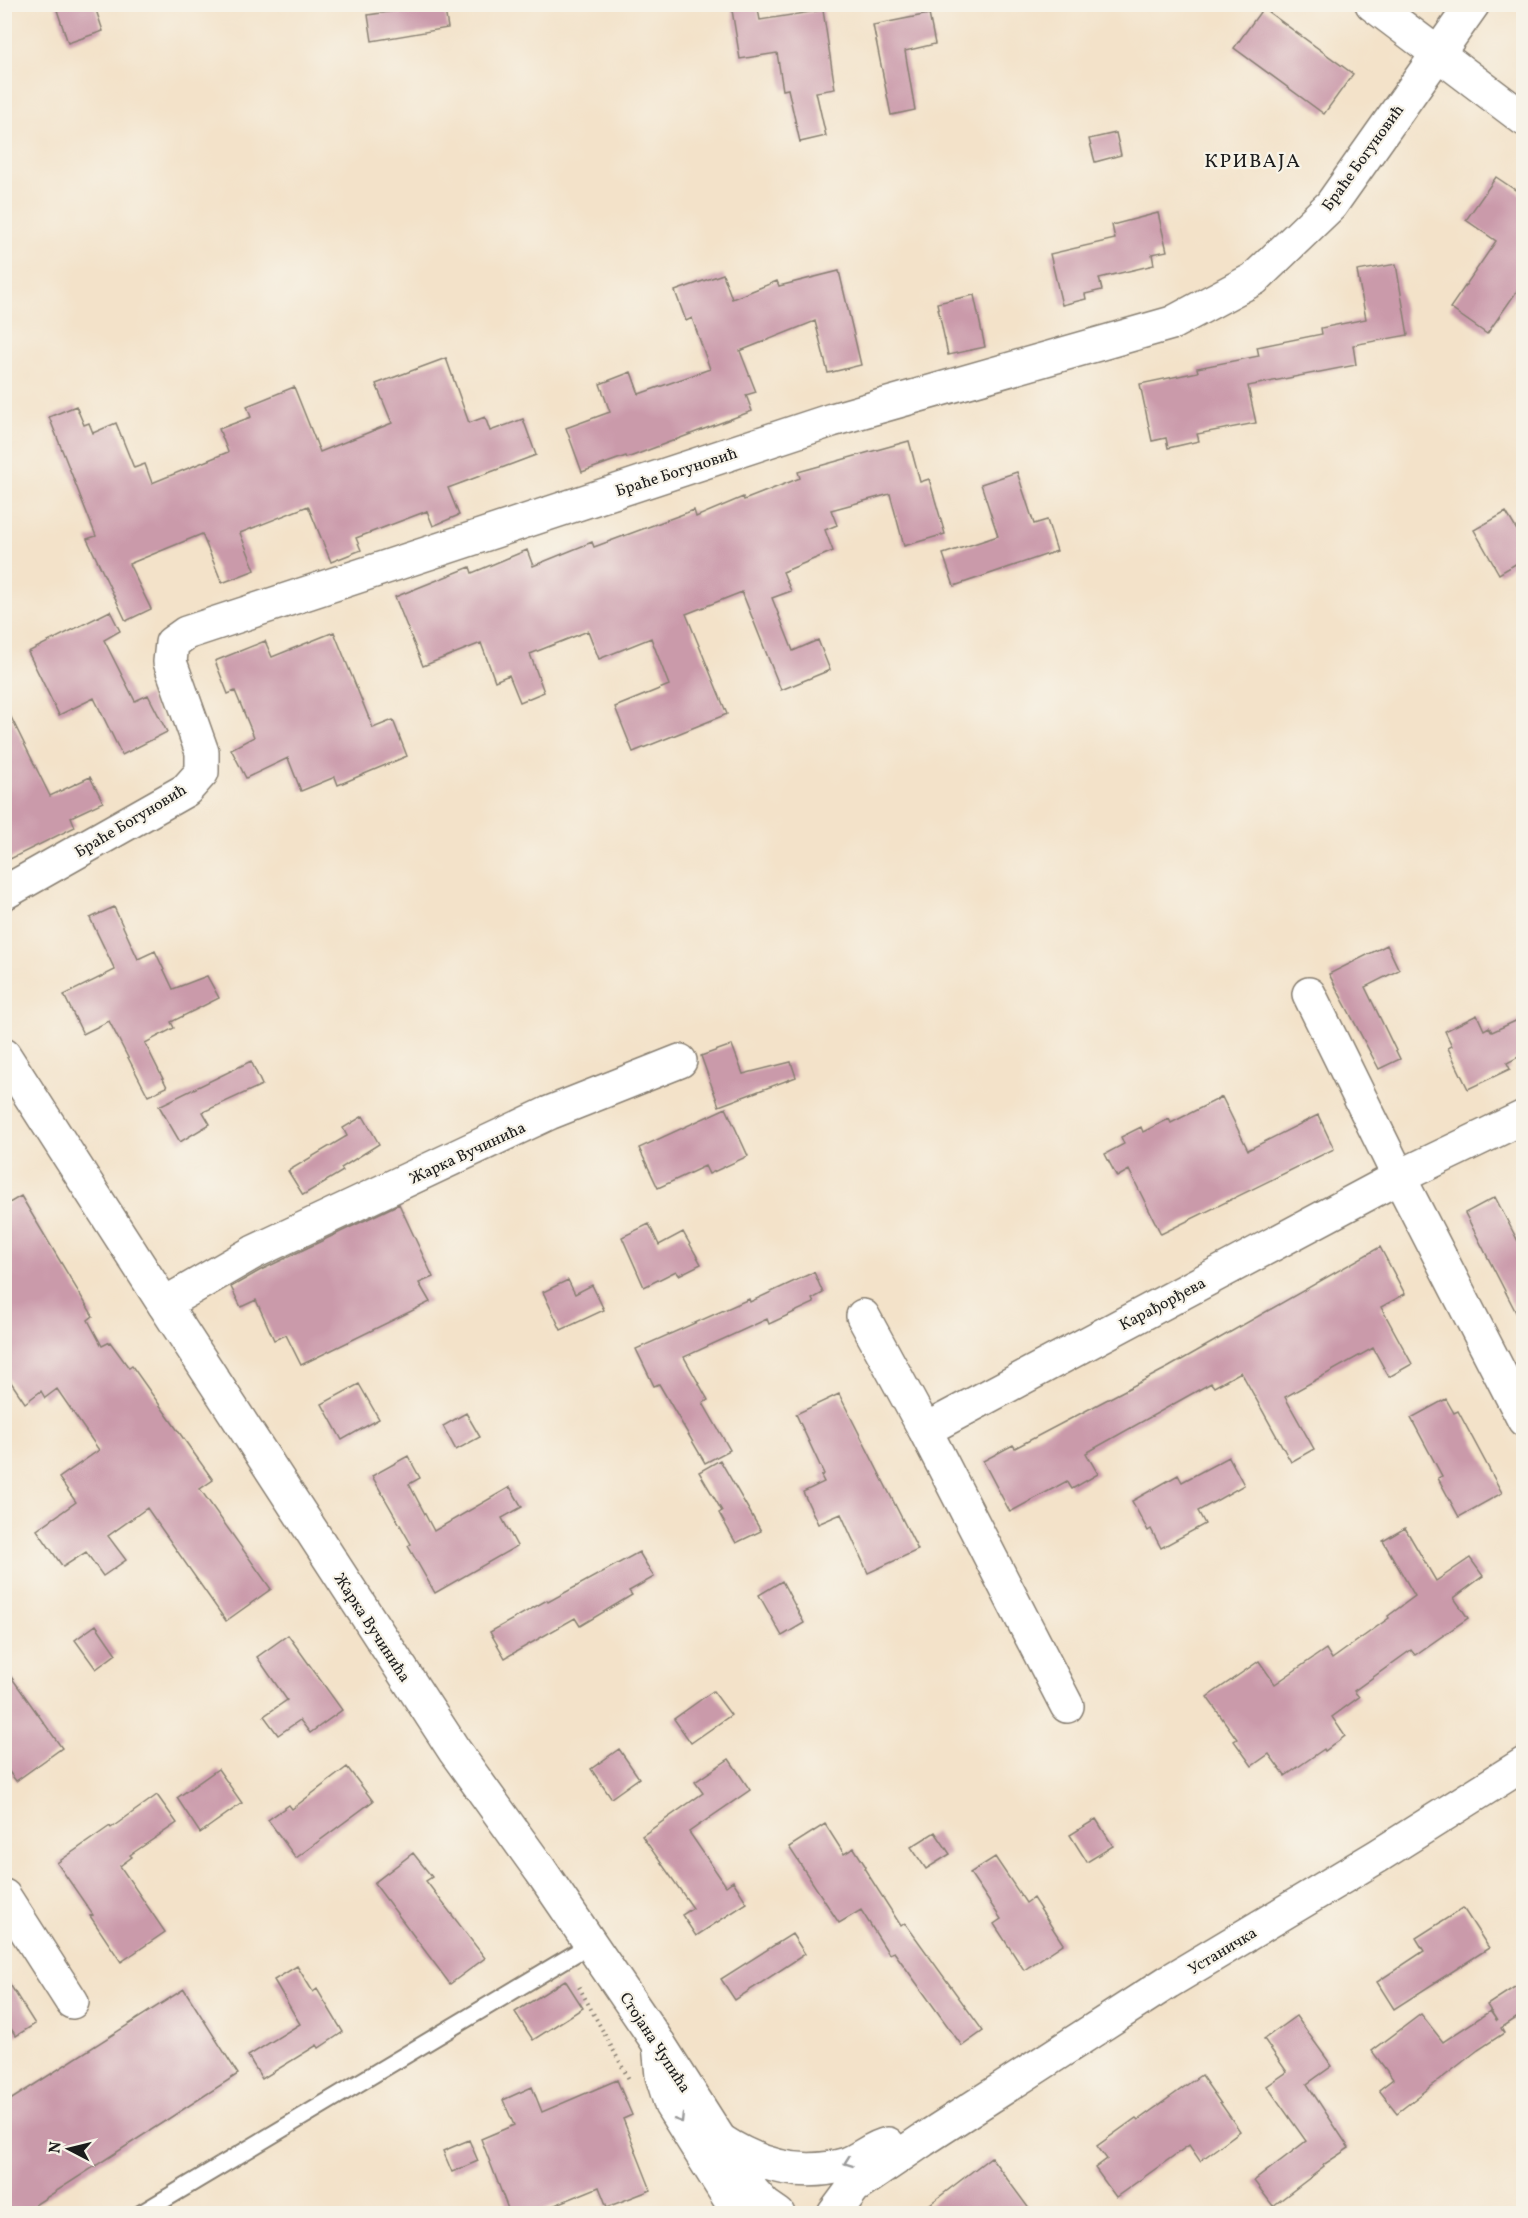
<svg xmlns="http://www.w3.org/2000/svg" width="1528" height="2218" font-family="Vollkorn,serif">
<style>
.building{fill:#ca9aaa}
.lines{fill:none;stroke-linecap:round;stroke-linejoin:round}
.lane-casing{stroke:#887f72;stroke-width:20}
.street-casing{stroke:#887f72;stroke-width:36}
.secondary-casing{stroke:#887f72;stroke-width:36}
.primary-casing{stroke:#887f72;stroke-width:36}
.path{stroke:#887f72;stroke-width:4;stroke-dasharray:1.5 4.5;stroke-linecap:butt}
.lane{stroke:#fff;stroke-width:16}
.street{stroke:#fff;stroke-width:33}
.secondary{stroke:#fff;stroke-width:33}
.primary{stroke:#fff;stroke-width:33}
.oneway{stroke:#999}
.labels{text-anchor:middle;stroke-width:4.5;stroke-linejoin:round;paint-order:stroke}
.street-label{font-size:16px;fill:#1c1c1c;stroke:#f7f3e8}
.quarter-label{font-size:20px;letter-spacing:1.5px;fill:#1c1c1c;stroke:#f7f3e8}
</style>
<rect width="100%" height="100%" fill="#f7f3e8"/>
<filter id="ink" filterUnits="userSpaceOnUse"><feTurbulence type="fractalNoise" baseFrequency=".0167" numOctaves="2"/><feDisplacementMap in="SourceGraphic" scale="12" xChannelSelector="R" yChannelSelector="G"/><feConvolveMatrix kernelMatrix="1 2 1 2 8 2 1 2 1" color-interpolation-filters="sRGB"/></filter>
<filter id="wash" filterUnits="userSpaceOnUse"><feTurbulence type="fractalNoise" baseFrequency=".008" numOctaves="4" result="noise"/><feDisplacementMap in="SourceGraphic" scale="24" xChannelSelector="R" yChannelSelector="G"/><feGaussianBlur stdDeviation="1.35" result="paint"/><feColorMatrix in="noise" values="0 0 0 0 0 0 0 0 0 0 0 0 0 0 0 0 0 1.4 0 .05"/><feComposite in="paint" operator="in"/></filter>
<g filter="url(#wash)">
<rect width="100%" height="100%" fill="#f3e2c9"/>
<g id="blocks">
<path class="building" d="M 55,4 L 94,4 L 103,31 L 68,43 Z
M 444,4 L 448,28 L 372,41 L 368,15 Z
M 731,4 L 757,4 L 760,20 L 823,10 L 835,89 L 816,92 L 826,136 L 800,142 L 788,89 L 783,90 L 777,53 L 740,59 Z
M 1263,8 L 1353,74 L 1324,114 L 1234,48 Z
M 929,14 L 935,44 L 905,51 L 915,110 L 891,115 L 873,25 Z
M 1116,133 L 1121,155 L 1095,162 L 1089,139 Z
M 1496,177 L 1524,196 L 1524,281 L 1487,334 L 1450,308 L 1496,241 L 1466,220 Z
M 1158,213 L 1167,251 L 1152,254 L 1154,265 L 1099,278 L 1102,290 L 1085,294 L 1086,299 L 1062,305 L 1050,254 L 1115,239 L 1112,225 Z
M 1396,264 L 1408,335 L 1353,345 L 1356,365 L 1248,386 L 1256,423 L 1197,434 L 1199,441 L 1168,448 L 1166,438 L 1152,441 L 1140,384 L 1198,372 L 1197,368 L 1259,356 L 1257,347 L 1322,334 L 1321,328 L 1366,319 L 1357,271 Z
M 839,271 L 861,365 L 828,373 L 815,321 L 740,351 L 756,392 L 746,395 L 752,411 L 627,458 L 626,456 L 582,472 L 566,428 L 610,412 L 600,384 L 631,372 L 639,394 L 710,369 L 692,318 L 686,321 L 675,291 L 723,274 L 732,299 L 777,281 L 779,286 Z
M 974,295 L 985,347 L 948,355 L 937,303 Z
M 446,358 L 469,423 L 485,417 L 490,431 L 523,419 L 536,455 L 448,488 L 459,515 L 433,526 L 427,511 L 356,538 L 361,550 L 331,562 L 308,506 L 240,533 L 255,570 L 222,583 L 202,534 L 129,564 L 151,609 L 126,621 L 87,539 L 96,536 L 49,417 L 76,406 L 84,425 L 89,423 L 93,433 L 116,423 L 134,468 L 145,464 L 152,483 L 228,452 L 219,429 L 251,417 L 247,406 L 294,387 L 320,452 L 392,423 L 376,384 Z
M 909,441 L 920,482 L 929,479 L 945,534 L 904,546 L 890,494 L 831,510 L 837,525 L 825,530 L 833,551 L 783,572 L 791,591 L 772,598 L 793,651 L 818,640 L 830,670 L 781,690 L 742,592 L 686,614 L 727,714 L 633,752 L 615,707 L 669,685 L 651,638 L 599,659 L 588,631 L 530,654 L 544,692 L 520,702 L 509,675 L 495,681 L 481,643 L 423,666 L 395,597 L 470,567 L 472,573 L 527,550 L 533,566 L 592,542 L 594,547 L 694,510 L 696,517 L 743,497 L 744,500 L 800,478 L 798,472 Z
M 1017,472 L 1034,524 L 1047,520 L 1057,551 L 954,586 L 943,554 L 998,536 L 981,484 Z
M 1506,512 L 1524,542 L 1524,559 L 1499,574 L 1474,530 Z
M 110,611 L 120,631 L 104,640 L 135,701 L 148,695 L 167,732 L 122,755 L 94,698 L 59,715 L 28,652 Z
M 334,632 L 373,728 L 393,720 L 407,756 L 338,785 L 335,777 L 301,791 L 288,758 L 246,778 L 231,749 L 254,737 L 235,691 L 228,694 L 215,661 L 265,641 L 272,657 Z
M 4,703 L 50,796 L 90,777 L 103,802 L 71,817 L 75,827 L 4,862 Z
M 114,907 L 138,959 L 155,951 L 173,989 L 207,976 L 219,998 L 171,1022 L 174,1028 L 145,1043 L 167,1087 L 148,1096 L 109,1021 L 83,1034 L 64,995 L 115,970 L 90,918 Z
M 1387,945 L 1399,970 L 1365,987 L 1400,1059 L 1379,1069 L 1329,974 Z
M 1477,1015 L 1484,1030 L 1489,1027 L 1492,1032 L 1524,1017 L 1524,1054 L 1507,1063 L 1510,1069 L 1468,1089 L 1448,1048 L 1452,1046 L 1445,1031 Z
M 732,1045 L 743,1074 L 791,1062 L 796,1077 L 719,1106 L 701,1056 Z
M 251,1061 L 262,1085 L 203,1112 L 210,1124 L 180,1142 L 159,1106 Z
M 1222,1097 L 1248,1150 L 1318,1115 L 1334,1149 L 1161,1234 L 1129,1170 L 1117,1177 L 1105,1154 L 1124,1144 L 1121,1137 L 1141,1127 L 1143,1132 L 1169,1119 L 1171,1123 Z
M 726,1108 L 748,1156 L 709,1174 L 705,1166 L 658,1188 L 639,1148 Z
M 363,1116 L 379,1144 L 341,1168 L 343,1171 L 303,1195 L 288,1171 L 347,1136 L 343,1128 Z
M 21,1196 L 93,1316 L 88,1320 L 102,1346 L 110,1342 L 129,1368 L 132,1366 L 193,1452 L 213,1480 L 200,1489 L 271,1589 L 226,1621 L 147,1508 L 108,1536 L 126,1560 L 103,1576 L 86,1552 L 63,1567 L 37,1530 L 76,1502 L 59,1478 L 99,1450 L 57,1389 L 45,1398 L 41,1391 L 25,1403 L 4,1372 L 4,1206 Z
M 1495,1197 L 1524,1253 L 1524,1328 L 1465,1213 Z
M 399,1204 L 433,1277 L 419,1283 L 430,1302 L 301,1365 L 286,1335 L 274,1340 L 256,1300 L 241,1307 L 231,1287 L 261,1270 Z
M 649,1224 L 659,1245 L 683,1232 L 701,1264 L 679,1275 L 676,1271 L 644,1287 L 622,1237 Z
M 1380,1247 L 1405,1294 L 1381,1307 L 1412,1364 L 1389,1377 L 1373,1348 L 1285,1397 L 1314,1449 L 1291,1462 L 1241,1372 L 1214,1387 L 1211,1383 L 1086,1453 L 1098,1474 L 1072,1489 L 1067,1481 L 1010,1512 L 983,1461 L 1013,1445 L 1015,1448 L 1169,1367 Z
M 814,1272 L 823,1293 L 812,1299 L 814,1303 L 769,1324 L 767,1319 L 684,1357 L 708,1400 L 703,1403 L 730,1450 L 705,1463 L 659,1384 L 654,1386 L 636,1349 L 749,1299 L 750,1302 Z
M 568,1280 L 575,1294 L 592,1285 L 604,1310 L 561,1330 L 543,1292 Z
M 359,1384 L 379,1419 L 342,1440 L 322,1404 Z
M 839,1394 L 918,1550 L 868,1573 L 841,1514 L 818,1524 L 803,1492 L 824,1482 L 821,1476 L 824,1474 L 796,1414 Z
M 1446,1399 L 1454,1413 L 1458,1411 L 1502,1493 L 1459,1517 L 1438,1478 L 1442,1476 L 1411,1418 Z
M 466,1413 L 480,1437 L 456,1450 L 443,1426 Z
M 408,1456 L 420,1478 L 409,1484 L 434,1531 L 510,1487 L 522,1507 L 502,1518 L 517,1546 L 435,1593 L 408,1546 L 411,1544 L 372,1476 Z
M 1229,1457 L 1244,1485 L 1198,1511 L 1205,1524 L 1161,1548 L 1151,1529 L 1148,1531 L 1132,1501 L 1178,1475 L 1182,1482 Z
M 720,1460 L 761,1531 L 736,1543 L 719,1513 L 722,1511 L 699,1472 Z
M 1405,1528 L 1436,1581 L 1470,1558 L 1483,1576 L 1454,1598 L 1468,1618 L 1415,1655 L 1411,1650 L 1354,1691 L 1359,1697 L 1332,1717 L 1345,1736 L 1325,1751 L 1324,1749 L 1285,1776 L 1269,1754 L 1252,1766 L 1234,1741 L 1237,1739 L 1207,1697 L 1259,1661 L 1275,1684 L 1326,1649 L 1332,1659 L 1389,1618 L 1388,1616 L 1415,1596 L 1383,1541 Z
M 639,1552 L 654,1577 L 629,1591 L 632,1595 L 580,1626 L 575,1618 L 505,1658 L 490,1632 L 547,1600 L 548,1602 Z
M 782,1581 L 804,1623 L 782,1636 L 759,1595 Z
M 96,1625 L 116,1654 L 96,1669 L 75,1640 Z
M 288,1635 L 342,1710 L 310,1733 L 300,1720 L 278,1735 L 264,1716 L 287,1700 L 257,1657 Z
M 4,1667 L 62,1748 L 16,1781 L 4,1765 Z
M 713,1691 L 731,1715 L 691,1743 L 674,1719 Z
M 619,1749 L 639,1778 L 611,1798 L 591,1769 Z
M 729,1759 L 750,1790 L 689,1832 L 726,1886 L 733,1881 L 747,1903 L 696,1936 L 682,1915 L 693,1908 L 642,1836 L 703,1793 L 695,1782 Z
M 347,1767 L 373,1801 L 296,1858 L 268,1820 L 289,1805 L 292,1809 Z
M 218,1769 L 242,1803 L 200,1833 L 177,1798 Z
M 157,1795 L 177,1823 L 130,1855 L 132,1857 L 120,1866 L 165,1932 L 121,1962 L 90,1916 L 93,1915 L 57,1863 L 110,1826 L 111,1828 Z
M 1096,1819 L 1113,1846 L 1087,1862 L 1070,1835 Z
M 825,1824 L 844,1854 L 854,1848 L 866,1867 L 864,1868 L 901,1926 L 905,1923 L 983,2031 L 962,2046 L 894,1952 L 889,1954 L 861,1910 L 839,1923 L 789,1847 Z
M 935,1832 L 950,1854 L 926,1869 L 911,1847 Z
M 413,1853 L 432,1877 L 426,1881 L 485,1958 L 450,1984 L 374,1883 Z
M 995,1857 L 1026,1903 L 1033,1898 L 1063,1944 L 1024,1970 L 994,1924 L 1001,1919 L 970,1873 Z
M 1463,1908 L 1489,1948 L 1394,2009 L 1377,1982 L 1424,1951 L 1416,1938 Z
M 792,1934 L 805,1954 L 735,2000 L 721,1979 Z
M 297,1966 L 313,1992 L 317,1989 L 343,2032 L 319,2048 L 317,2045 L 262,2079 L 248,2056 L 300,2024 L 274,1980 Z
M 4,1975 L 35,2024 L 16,2036 L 4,2019 Z
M 565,1980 L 583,2008 L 533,2040 L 515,2012 Z
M 1524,1981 L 1524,2013 L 1501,2028 L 1504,2033 L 1478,2050 L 1397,2113 L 1379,2090 L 1393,2079 L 1372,2051 L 1421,2014 L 1443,2042 L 1490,2011 L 1497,2021 L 1487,2005 Z
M 184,1989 L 238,2074 L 21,2214 L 4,2214 L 4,2104 Z
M 1296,2016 L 1332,2066 L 1307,2084 L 1349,2148 L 1323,2165 L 1324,2167 L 1273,2206 L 1254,2181 L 1306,2141 L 1267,2086 L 1287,2072 L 1264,2039 Z
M 1201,2075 L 1240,2131 L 1200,2161 L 1189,2145 L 1116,2197 L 1095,2168 L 1107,2159 L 1097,2146 L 1136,2118 L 1138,2120 Z
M 617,2080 L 632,2115 L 623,2119 L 651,2190 L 607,2207 L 599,2187 L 533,2214 L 510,2214 L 481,2139 L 514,2125 L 503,2100 L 532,2087 L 542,2112 Z
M 469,2140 L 478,2161 L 452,2172 L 443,2151 Z
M 991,2157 L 1033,2214 L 917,2214 Z"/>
</g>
</g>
<g filter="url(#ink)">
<use href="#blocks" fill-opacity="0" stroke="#887f72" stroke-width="1.5"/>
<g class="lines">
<g class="lane-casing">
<path id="lane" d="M 140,2214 L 591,1944"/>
</g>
<g class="street-casing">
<path id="street" d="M 1372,4 L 1524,119
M 4,893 L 186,790 L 202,772 L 202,752 L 170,662 L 172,643 L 186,633 L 832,420 L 1172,323 L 1254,279 L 1331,205 L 1473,4
M 1309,994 L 1399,1177 L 1524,1420
M 164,1304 L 254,1252 L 549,1113 L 680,1061
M 863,1316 L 925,1430 L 1067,1706
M 925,1430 L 1399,1177 L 1524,1117
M 4,1896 L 72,2002"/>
</g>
<g class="secondary-casing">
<path id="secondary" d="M 4,1055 L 164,1304 L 454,1750 L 541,1871 L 659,2044 L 753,2192 L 765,2205 L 778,2214"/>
</g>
<g class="primary-casing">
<path id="primary" d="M 659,2044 L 662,2076 L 671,2105 L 739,2214
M 720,2140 C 758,2165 801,2178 847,2164 C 861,2159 873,2147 888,2144
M 834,2214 L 854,2187 L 923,2140 L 1168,1982 L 1378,1856 L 1524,1764"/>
</g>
<path class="path" d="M 579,1987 L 630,2081"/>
<use href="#lane" class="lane"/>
<use href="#street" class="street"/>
<use href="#secondary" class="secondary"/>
<use href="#primary" class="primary"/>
</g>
<defs><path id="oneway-chevron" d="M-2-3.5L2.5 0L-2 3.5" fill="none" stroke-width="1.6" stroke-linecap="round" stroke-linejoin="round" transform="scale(1.5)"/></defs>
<g class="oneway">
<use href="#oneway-chevron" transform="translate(680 2119) rotate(58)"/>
<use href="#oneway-chevron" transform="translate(848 2162) rotate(160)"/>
</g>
</g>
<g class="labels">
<g class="street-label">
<text transform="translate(1362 157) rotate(-54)" y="6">Браће Богуновић</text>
<text transform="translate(676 471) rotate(-18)" y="6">Браће Богуновић</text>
<text transform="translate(130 820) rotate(-31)" y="6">Браће Богуновић</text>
<text transform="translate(467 1152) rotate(-25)" y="6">Жарка Вучинића</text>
<text transform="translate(1162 1303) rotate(-28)" y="6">Карађорђева</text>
<text transform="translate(373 1627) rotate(57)" y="6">Жарка Вучинића</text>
<text transform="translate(1222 1950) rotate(-31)" y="6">Устаничка</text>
<text transform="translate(656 2042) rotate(57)" y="6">Стојана Чупића</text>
</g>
<g class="quarter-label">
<text x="1253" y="167">КРИВАЈА</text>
</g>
</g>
<rect width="1528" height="2218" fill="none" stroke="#f7f3e8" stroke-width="24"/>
<g transform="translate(69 2149) rotate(277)" stroke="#f7f3e8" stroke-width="4.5" paint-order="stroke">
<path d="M0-4.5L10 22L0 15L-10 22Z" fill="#1c1c1c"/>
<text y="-9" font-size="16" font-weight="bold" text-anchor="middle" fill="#1c1c1c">N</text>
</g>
</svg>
